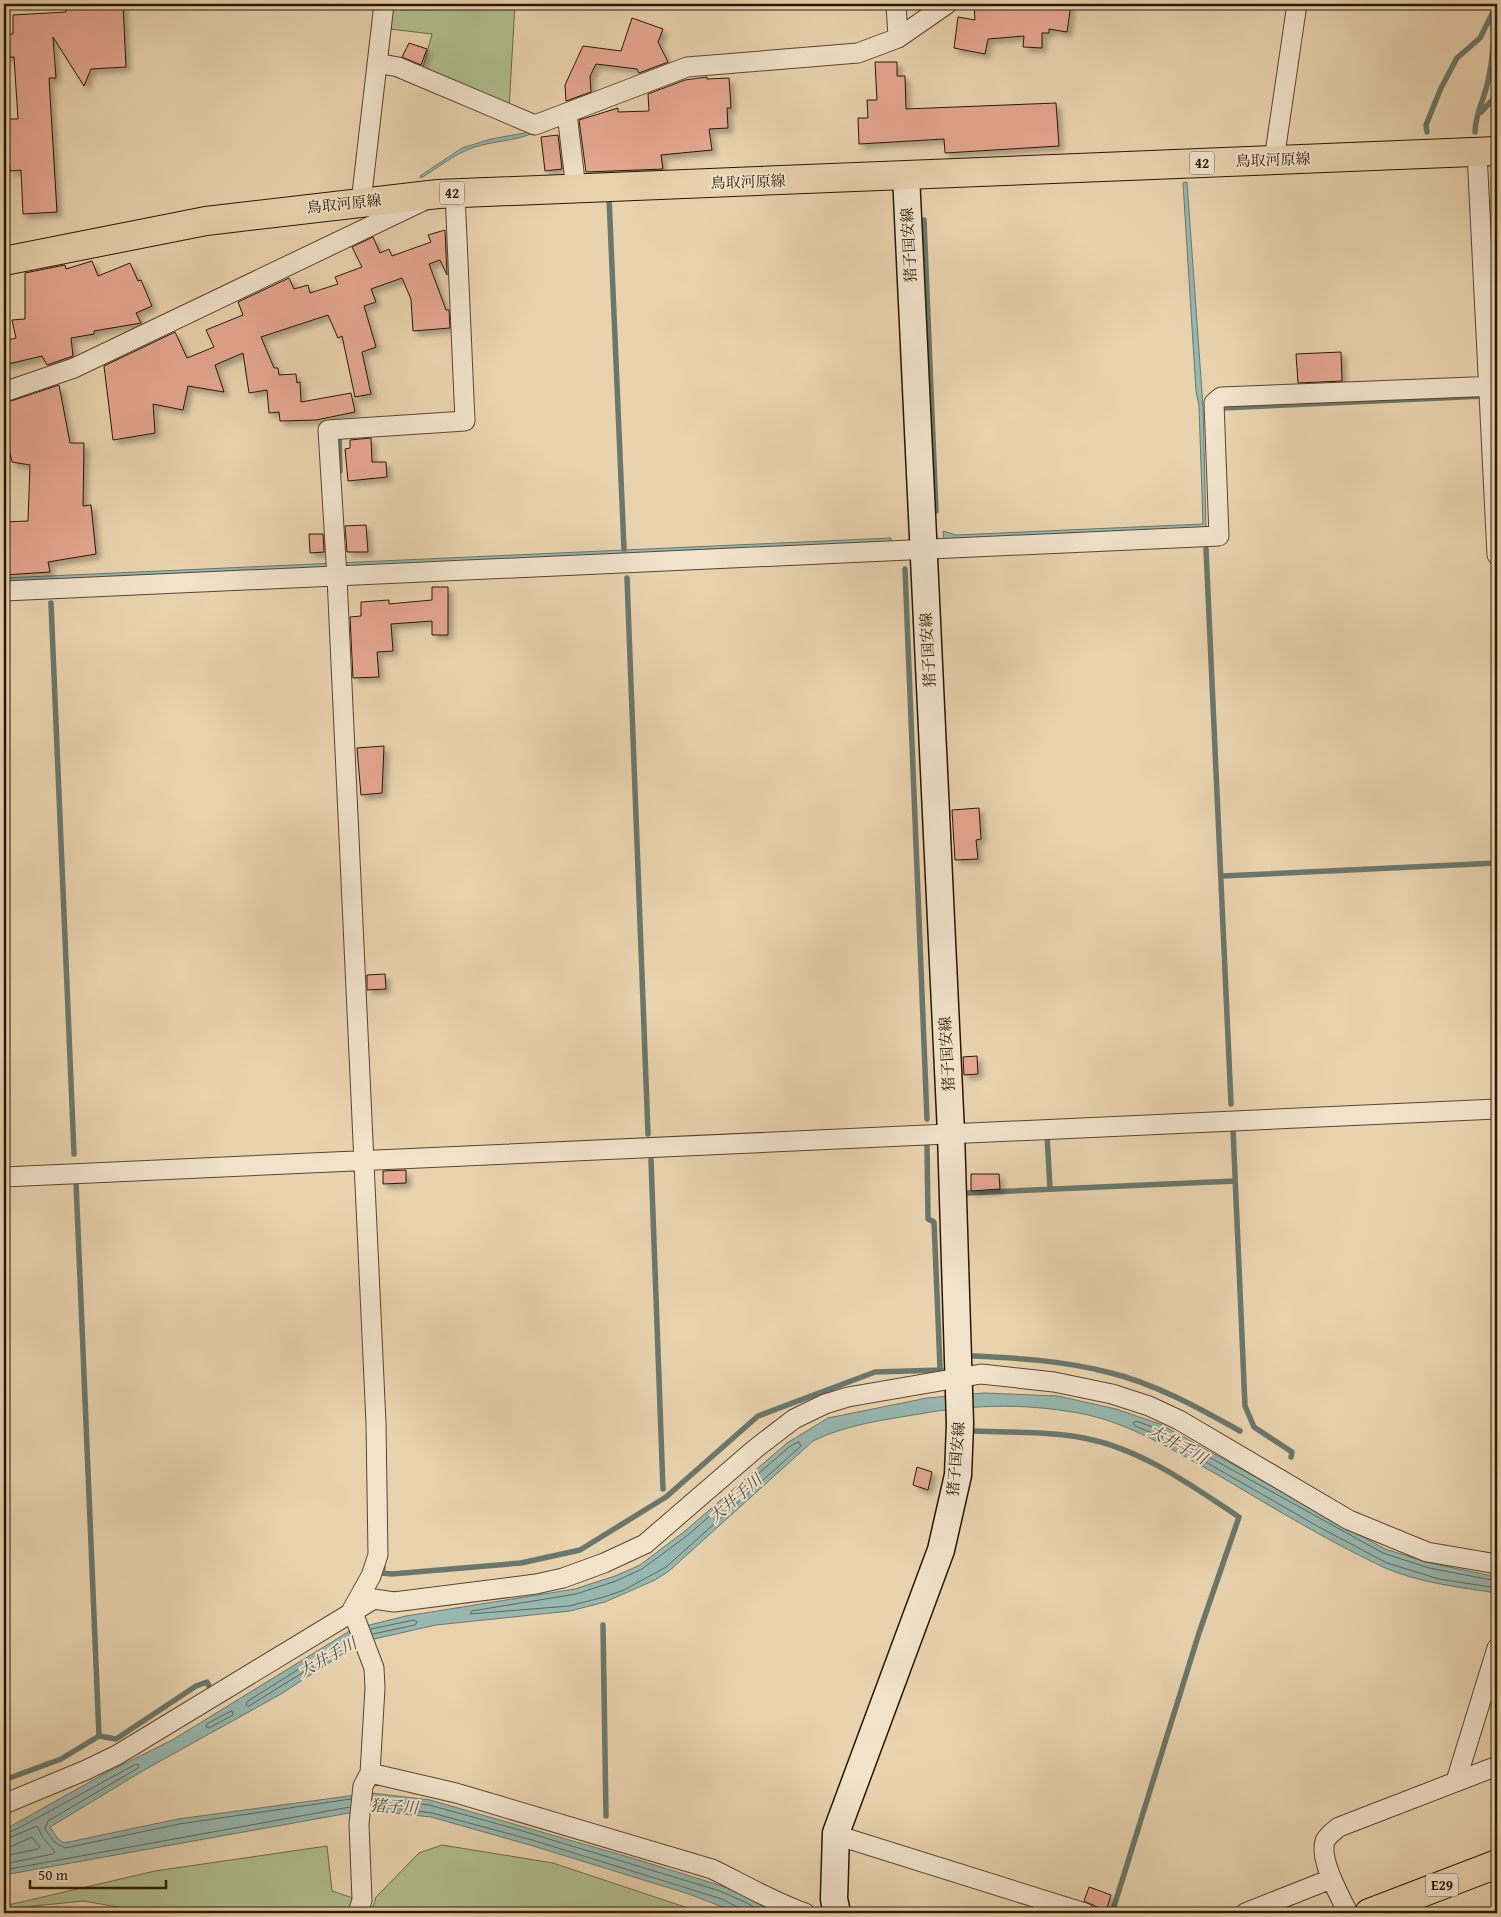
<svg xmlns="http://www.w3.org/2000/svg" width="1501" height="1917" font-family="'Gentium Book Plus','Noto Serif JP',serif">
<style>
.green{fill:#b1be8f;stroke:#6e6a4a}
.water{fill:#97b7af;stroke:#6b776b}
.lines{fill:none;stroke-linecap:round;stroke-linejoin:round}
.shore{stroke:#60665a;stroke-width:1}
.stream{stroke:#6b776b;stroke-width:5.5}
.building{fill:#e5a792;stroke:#2a1604;filter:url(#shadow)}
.minor-casing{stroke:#5a452f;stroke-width:21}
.secondary-casing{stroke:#2a1604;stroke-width:29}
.primary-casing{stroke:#2a1604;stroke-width:30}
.motorway-casing{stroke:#2a1604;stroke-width:30}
.minor{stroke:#f1e2cb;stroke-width:19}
.secondary{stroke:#f1e2cb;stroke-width:26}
.primary{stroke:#e9d3af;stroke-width:28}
.motorway{stroke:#e9d3af;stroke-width:28}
.labels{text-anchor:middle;stroke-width:4;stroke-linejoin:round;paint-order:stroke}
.shield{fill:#f1e2cb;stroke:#665340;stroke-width:1}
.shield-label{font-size:14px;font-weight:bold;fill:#2a1604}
.street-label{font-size:15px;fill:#2a1604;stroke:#f1e2cb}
.water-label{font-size:16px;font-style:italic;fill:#504e40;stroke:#f1e2cb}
</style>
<defs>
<filter id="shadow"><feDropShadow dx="4.5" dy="4.5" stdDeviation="2.5" flood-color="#0004"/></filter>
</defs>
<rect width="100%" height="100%" fill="#e9d3af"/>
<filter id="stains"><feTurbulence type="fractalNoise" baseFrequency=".004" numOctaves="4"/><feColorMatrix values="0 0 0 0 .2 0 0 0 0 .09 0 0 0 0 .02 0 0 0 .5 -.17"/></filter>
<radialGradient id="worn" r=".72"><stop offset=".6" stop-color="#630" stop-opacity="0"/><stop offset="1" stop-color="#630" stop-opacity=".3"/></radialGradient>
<path class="green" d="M 393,4 L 515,4 L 509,109 L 422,71 L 432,34 L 390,29 Z
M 442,1845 L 553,1863 L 703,1913 L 371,1913 L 376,1897 L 419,1853 Z
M 327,1846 L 332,1891 L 353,1898 L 350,1913 L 150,1913 L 84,1901 L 4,1909 L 4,1906 L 155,1871 Z"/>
<path class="water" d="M 530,132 L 531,134 C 514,141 493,141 475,147 C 456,153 439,167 421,178 L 420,176 L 462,148 L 491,139 Z
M 1187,182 L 1203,407 L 1206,529 L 944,541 L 943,531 L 956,535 L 1203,524 L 1199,406 L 1196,391 L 1183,183 Z
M 891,538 L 891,543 L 4,584 L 4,578 Z
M 984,1393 L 1058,1396 L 1116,1409 L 1160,1424 L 1385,1549 L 1430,1563 L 1497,1577 L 1497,1593 C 1459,1587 1419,1583 1383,1567 C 1326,1540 1272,1507 1218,1475 C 1176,1452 1135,1426 1088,1415 C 1033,1403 974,1404 919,1414 C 883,1420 845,1425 813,1441 L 669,1571 L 655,1580 L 605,1602 L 570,1611 L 436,1625 L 374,1639 L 350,1649 L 281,1694 L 146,1769 L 50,1827 L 58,1839 L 64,1843 L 178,1819 L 371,1793 L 430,1800 L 632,1858 L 722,1886 L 749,1898 L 773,1913 L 738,1913 L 689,1894 L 530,1845 L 431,1817 L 366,1810 L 4,1875 L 4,1830 L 104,1774 L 174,1739 L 353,1629 L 406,1616 L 575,1589 L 615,1576 L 640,1565 L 685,1531 L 787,1443 L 828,1418 L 927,1398 Z"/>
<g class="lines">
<path class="shore" d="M 799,1442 L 801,1446 L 666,1567 L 624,1590 L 604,1597 L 569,1606 L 470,1614 L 472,1611 L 576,1594 L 616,1581 L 642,1569 L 688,1535 L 789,1447 Z
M 1497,1581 L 1429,1568 L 1383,1553 L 1158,1429 L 1136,1421 L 1133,1423 L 1135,1426 L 1162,1437 L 1319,1527 L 1387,1563 L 1439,1579 L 1497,1588
M 371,1629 L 414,1620 L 417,1622 L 415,1625 L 373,1634
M 312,1661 L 315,1662 L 315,1665 L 249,1706 L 246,1705 L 247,1702 Z
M 232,1711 L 233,1715 L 209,1728 L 206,1727 L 207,1724 Z
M 372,1798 L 429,1805 L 516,1829 L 720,1891 L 747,1903 L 764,1913
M 372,1805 L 432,1813 L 532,1840 L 722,1899 L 737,1907 L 739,1913
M 4,1834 L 17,1829 L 136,1764 L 139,1765 L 138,1768 L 48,1821 L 45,1829 L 54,1842 L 65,1848 L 179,1824 L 351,1799
M 4,1840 L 37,1826 L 42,1836 L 55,1852 L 53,1854 L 4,1864
M 4,1848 L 12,1846 L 32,1837 L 40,1847 L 38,1849 L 4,1856
M 4,1870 L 350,1807"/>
<path class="stream" d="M 1481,112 L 1496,96
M 1427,132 L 1426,125 L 1441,88 L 1457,58 L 1480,38 L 1497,4
M 1475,132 C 1475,117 1482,103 1486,89 C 1491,71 1496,37 1492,18
M 607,197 L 609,197 L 624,549
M 924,220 L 936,511
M 1222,408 L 1485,396
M 339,433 L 340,471
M 1206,549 L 1231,1104
M 905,569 L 927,1119
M 627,578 L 648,1134
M 51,603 L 74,1154
M 1222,876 L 1497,863
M 1233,1129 L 1245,1406 L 1254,1427 L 1292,1452 L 1291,1457
M 1047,1134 L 1050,1189
M 927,1145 L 928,1219 L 934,1222 L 940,1367
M 651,1160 L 663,1489
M 76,1182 L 99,1736
M 968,1193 L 1235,1181
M 974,1356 C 1019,1358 1064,1361 1107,1372 C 1154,1383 1199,1408 1240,1431
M 974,1431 C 1011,1433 1048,1431 1084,1438 C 1141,1449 1191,1485 1239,1517 L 1199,1633 L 1112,1913
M 383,1567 L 382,1573 L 392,1574 L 521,1563 L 580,1550 L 666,1497 L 758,1416 L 875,1372 L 941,1370
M 603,1625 L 606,1816
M 4,1780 L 61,1759 L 99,1736 L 116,1739 L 196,1686 L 207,1682 L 210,1688"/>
</g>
<path class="building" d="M 65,4 L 123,4 L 126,67 L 91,69 L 84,86 L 53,37 L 56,78 L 49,78 L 57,212 L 23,214 L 21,170 L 10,171 L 9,153 L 4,154 L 4,119 L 18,119 L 14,57 L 4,57 L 4,35 L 13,34 L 13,15 L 66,12 Z
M 974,4 L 1071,4 L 1067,32 L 1049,29 L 1049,33 L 1042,33 L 1042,48 L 1023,47 L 1024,36 L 988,39 L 985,54 L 954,48 L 958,17 L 975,20 Z
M 632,18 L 663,29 L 658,42 L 668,62 L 639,73 L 637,69 L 596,64 L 590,76 L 591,92 L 566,101 L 565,85 L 583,46 L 621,51 Z
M 409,43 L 427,49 L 421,65 L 402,57 Z
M 875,62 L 897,62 L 897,76 L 905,76 L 906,109 L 1056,103 L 1059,146 L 945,153 L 944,139 L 859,144 L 858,118 L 868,118 L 867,100 L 877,100 Z
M 707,77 L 707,79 L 729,78 L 731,108 L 727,108 L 728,128 L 709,129 L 712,150 L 661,155 L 663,169 L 586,172 L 579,120 L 618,108 L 618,112 L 649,111 L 648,94 L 685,80 Z
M 558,135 L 562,169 L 545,171 L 541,137 Z
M 445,230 L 447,275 L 440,260 L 429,264 L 446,310 L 449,310 L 450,328 L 413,331 L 411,299 L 402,278 L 371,289 L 376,302 L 364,306 L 376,347 L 362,352 L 371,394 L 355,397 L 342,336 L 338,338 L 328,315 L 261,337 L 274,368 L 278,368 L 279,375 L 296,374 L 297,383 L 300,382 L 301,402 L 351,393 L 355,412 L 316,420 L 280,421 L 279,412 L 269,413 L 267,390 L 249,393 L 243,353 L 215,365 L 224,392 L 188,386 L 183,410 L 153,404 L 155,433 L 113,440 L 104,366 L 175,332 L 187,358 L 214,347 L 206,330 L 243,315 L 238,302 L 289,278 L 294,289 L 308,285 L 310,293 L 338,284 L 335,277 L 362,267 L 352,247 L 373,237 L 380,253 L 389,249 L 392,256 L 431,242 L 428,235 Z
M 92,261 L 98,276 L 130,263 L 138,281 L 141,280 L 152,306 L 136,313 L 141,323 L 94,331 L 94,334 L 71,338 L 73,356 L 47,365 L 42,356 L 4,365 L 4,341 L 16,338 L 12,320 L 25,319 L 25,273 L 65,265 L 66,269 Z
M 1341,352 L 1342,381 L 1298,383 L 1296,354 Z
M 59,385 L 70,443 L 84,443 L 83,506 L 91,505 L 96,554 L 48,562 L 50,572 L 4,575 L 4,522 L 28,521 L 30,465 L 12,462 L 9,448 L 4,449 L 4,418 L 9,418 L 5,403 Z
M 371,438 L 372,462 L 386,462 L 387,477 L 348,481 L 345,449 L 350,448 L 350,440 Z
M 366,525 L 368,552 L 347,552 L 345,526 Z
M 309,534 L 323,534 L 324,552 L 310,553 Z
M 432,587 L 448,587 L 448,635 L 432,635 L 432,621 L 391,624 L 393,651 L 377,652 L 379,677 L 353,678 L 350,617 L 361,616 L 361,602 L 389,600 L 389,604 L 432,600 Z
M 384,746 L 382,793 L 361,795 L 357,748 Z
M 979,808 L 981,839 L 976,840 L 978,859 L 955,860 L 952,810 Z
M 385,974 L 386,989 L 367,990 L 367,975 Z
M 977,1056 L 978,1074 L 964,1075 L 963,1057 Z
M 406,1170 L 406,1183 L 383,1184 L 383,1171 Z
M 971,1174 L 999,1174 L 1000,1189 L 971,1191 Z
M 917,1467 L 932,1472 L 928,1490 L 913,1485 Z
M 1089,1887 L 1111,1895 L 1106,1911 L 1084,1901 Z"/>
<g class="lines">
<g class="minor-casing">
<path id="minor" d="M 896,4 L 898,38
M 377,63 L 398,67 L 535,125 L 687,67 L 858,53 L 898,38 L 947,4
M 567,114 L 576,189
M 1477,152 L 1497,555
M 1274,160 L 1297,4
M 361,202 L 384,4
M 4,392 L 74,368 L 423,201
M 4,591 L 1219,536 L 1214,403 L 1221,397 L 1497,386
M 4,1177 L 1497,1109
M 370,1773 L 456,1793 L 712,1869 C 743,1884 773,1902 805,1913
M 1456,1781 L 1497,1648
M 4,1804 L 86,1770 L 117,1755 L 374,1599 L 394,1602 L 536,1584 L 563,1578 L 604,1563 L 645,1544 L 755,1449 L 794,1419 L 825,1404 L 848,1397 L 981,1374 L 1054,1382 L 1112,1394 L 1149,1406 L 1179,1420 L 1349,1520 L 1427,1552 L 1497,1564
M 836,1835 L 1085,1913
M 358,1913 L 362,1900 L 359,1824 L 363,1786 L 370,1773 L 375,1688 L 374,1668 L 352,1610 L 371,1576 L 378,1555 L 376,1423 L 337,577 L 328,430 L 465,421 L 455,193
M 1245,1913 L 1331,1879
M 1348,1913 C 1340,1896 1319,1860 1325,1841 C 1328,1835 1334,1831 1339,1827 L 1497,1766"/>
</g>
<g class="secondary-casing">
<path id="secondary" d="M 837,1913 L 834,1899 L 836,1833 L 941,1550 L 958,1475 L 960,1424 L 951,1133 L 906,175"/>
</g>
<g class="primary-casing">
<path id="primary" d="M 4,261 L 206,221 L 438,194 L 1497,151"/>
</g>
<g class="motorway-casing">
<path id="motorway" d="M 1369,1913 L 1497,1864"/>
</g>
<use href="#minor" class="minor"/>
<use href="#secondary" class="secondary"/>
<use href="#primary" class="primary"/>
<use href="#motorway" class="motorway"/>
</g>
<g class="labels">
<g class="shield">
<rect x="1189.5" y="151.5" width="25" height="23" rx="4"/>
<rect x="439.5" y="181.5" width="25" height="23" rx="4"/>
<rect x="1426" y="1873.5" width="32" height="23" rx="4"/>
</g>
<g class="shield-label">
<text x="1202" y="168">42</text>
<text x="452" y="198">42</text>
<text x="1442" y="1890">E29</text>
</g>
<g class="street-label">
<text transform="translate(1273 160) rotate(-2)" y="5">鳥取河原線</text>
<text transform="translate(748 182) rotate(-2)" y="5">鳥取河原線</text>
<text transform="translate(344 204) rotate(-6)" y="5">鳥取河原線</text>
<text transform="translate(909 245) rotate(-93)" y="5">猪子国安線</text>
<text transform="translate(928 650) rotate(-93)" y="5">猪子国安線</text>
<text transform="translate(947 1054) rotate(-93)" y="5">猪子国安線</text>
<text transform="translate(956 1459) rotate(-85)" y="5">猪子国安線</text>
</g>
<g class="water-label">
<text transform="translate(1178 1444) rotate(29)" y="6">大井手川</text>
<text transform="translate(735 1498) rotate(-41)" y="6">大井手川</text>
<text transform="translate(327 1657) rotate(-29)" y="6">大井手川</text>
<text transform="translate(394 1806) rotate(3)" y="6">猪子川</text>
</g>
</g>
<rect width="1501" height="1917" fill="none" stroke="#e9d3af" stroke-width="20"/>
<rect x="5" y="5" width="1491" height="1907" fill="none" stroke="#2a1604" stroke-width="2.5"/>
<rect x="10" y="10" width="1481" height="1897" fill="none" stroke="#2a1604"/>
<path d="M30 1880v8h136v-8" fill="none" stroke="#2a1604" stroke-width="2.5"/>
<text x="38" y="1880" font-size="15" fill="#2a1604" stroke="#f1e2cb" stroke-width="4" paint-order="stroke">50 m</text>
<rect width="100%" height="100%" filter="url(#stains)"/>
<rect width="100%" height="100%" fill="url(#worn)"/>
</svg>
